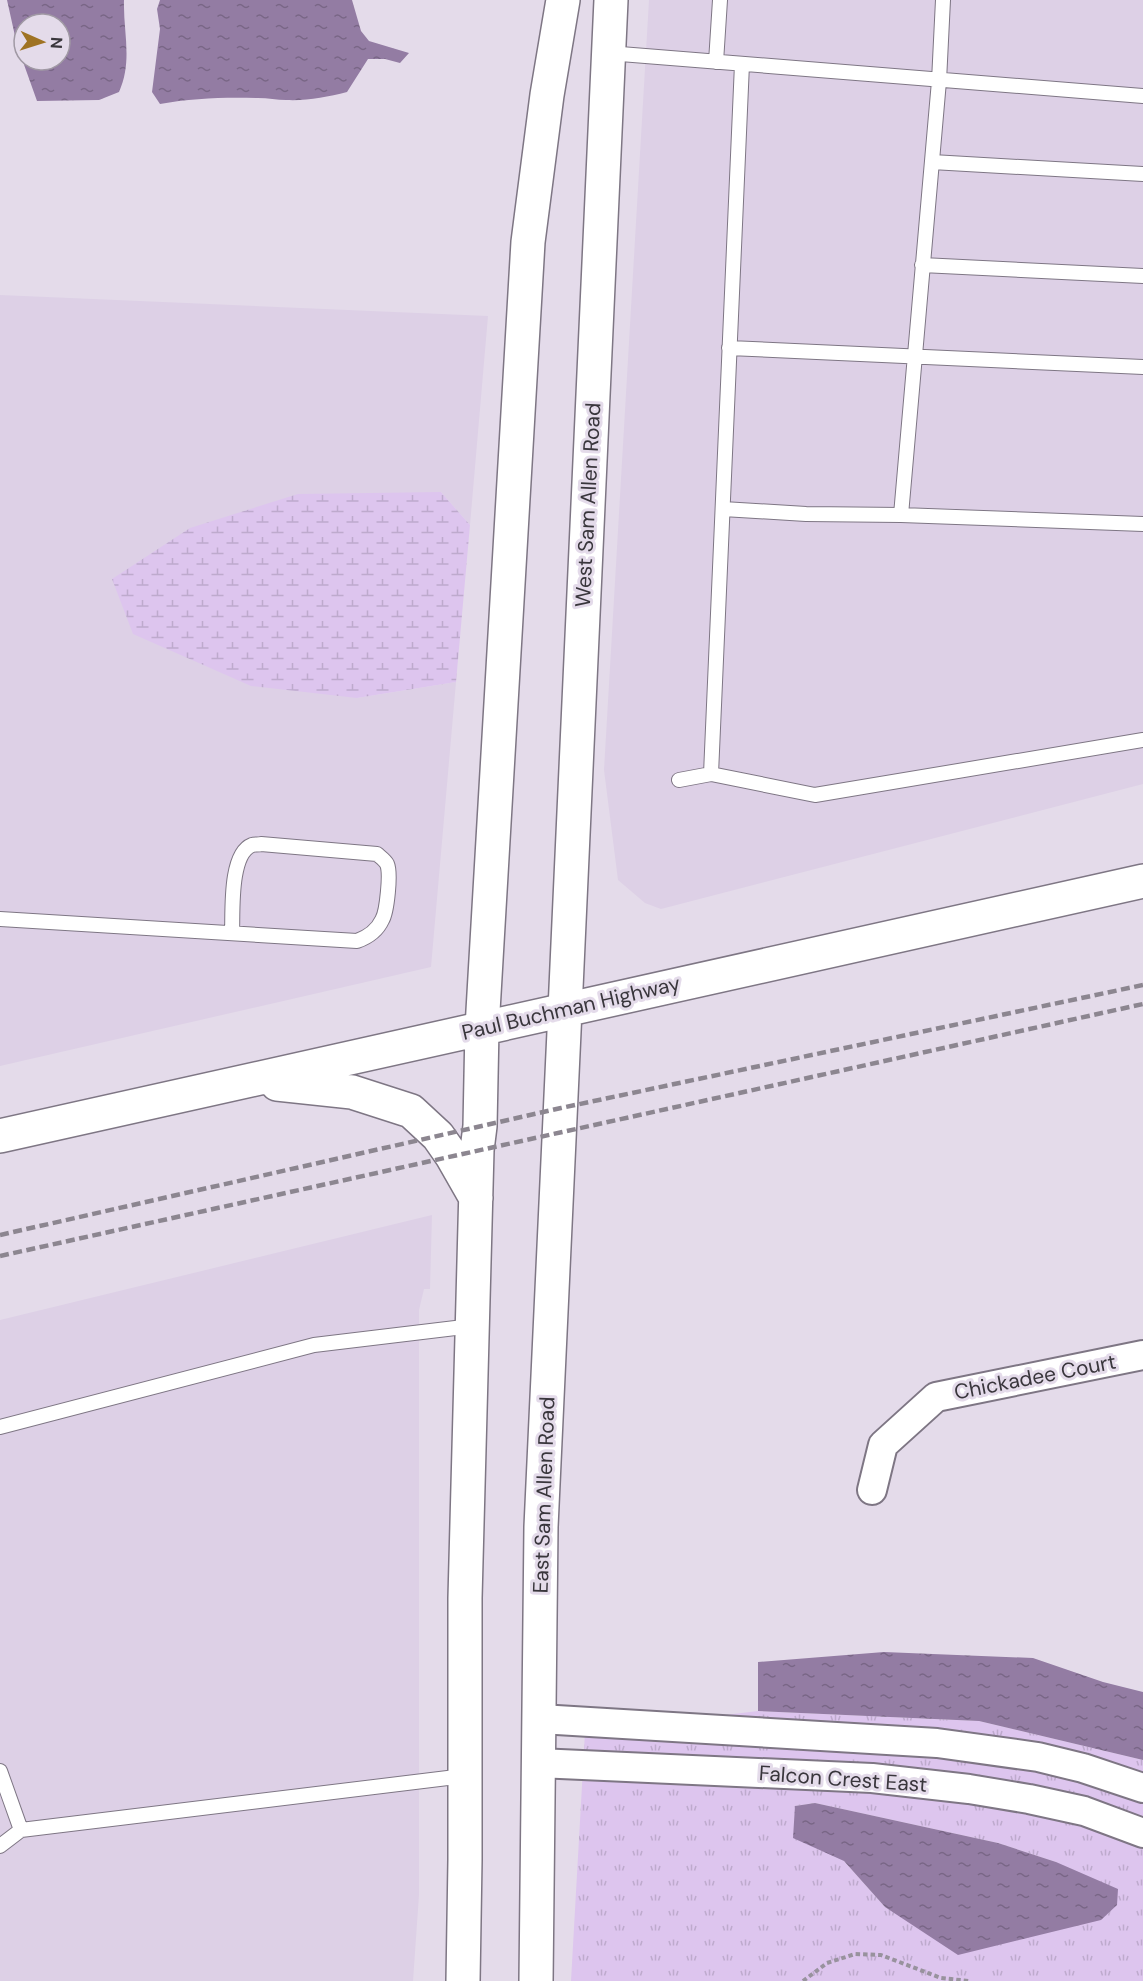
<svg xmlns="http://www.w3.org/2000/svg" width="1143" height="1981" font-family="'DM Sans',sans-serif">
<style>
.built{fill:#ddd0e6}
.wetland{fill:url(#wetland-marsh)}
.park{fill:url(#park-tufts);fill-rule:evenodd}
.water{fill:url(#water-ripples);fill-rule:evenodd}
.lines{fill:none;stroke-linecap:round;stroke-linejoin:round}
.service-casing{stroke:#7e7684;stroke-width:16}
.minor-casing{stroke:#7e7684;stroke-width:32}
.tertiary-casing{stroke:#7e7684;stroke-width:36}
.primary-casing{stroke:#7e7684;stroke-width:36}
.path{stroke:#98929d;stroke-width:4;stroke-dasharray:4.5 3;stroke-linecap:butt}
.service{stroke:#fff;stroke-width:14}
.minor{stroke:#fff;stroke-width:28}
.tertiary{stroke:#fff;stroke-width:33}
.primary{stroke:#fff;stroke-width:33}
.rail{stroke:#8c8690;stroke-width:4.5;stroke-dasharray:9 4.5;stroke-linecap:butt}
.labels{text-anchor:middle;stroke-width:6;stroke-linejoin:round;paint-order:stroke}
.street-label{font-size:21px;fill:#39363c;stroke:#e4dbea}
</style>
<defs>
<pattern id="wetland-marsh" width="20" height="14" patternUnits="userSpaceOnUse" patternTransform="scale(1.5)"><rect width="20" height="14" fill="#ddc5ee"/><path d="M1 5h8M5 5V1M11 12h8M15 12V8" fill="none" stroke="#beaacd"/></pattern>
<pattern id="park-tufts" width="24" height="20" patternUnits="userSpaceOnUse" patternTransform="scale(1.5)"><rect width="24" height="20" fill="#ddc5ee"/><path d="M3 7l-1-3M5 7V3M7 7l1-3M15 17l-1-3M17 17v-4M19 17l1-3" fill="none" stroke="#beaacd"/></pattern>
<pattern id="water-ripples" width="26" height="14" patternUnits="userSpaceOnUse" patternTransform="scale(1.5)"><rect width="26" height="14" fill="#937ca3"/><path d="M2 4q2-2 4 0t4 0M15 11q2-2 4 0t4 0" fill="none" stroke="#796686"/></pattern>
</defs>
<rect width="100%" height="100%" fill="#e4dbea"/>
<path class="built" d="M 649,0 L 1143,0 L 1143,784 L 661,909 L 645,903 L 618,880 L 604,770 Z
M 0,295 L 488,316 L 470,525 L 441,492 L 357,698 L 456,682 L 431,967 L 0,1066 Z
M 432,1215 L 430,1289 L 424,1289 L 419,1310 L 419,1895 L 413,1981 L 0,1981 L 0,1320 Z"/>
<path class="wetland" d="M 441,492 L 470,525 L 456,682 L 357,698 L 251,686 L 133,634 L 112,579 L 190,528 L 298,494 Z"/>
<path class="park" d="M 758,1711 L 979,1721 L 1143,1760 L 1143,1981 L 571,1981 L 585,1732 ZM 815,1803 L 998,1843 L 1056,1862 L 885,1907 L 795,1806 Z"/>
<path class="water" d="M 7,0 L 124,0 C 123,32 133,61 119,92 L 99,100 L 37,101 L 17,45 ZM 24,24 L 60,24 L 60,60 L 24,60 Z
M 160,0 L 352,0 L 361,31 L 369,41 L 409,53 L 400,63 L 385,59 L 368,59 L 347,92 C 327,97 307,101 286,100 C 277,100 268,98 258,98 C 226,97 192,98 160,104 L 152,92 L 160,29 L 157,9 Z
M 884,1652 L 1033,1658 L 1103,1682 L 1143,1692 L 1143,1760 L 979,1721 L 758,1711 L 758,1662 Z
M 815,1803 L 998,1843 L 1056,1862 L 1118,1889 L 1117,1905 L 1101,1920 L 958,1955 L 885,1907 L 844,1861 L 793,1838 L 795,1806 Z"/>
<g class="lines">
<g class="service-casing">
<path id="service" d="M 608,53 L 1143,96
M 716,62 L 720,0
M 742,64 L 711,774 L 815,795 L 1143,740
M 932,162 L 1143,174
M 922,265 L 1143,276
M 729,348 L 1143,367
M 723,509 L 806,514 L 901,515 L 1143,524
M 901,515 L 939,81 L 943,0
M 679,780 L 711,774
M 0,919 L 357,941 C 368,937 377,931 382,920 C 387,912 391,873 387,864 C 385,860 379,856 377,854 L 261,844 C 258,845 255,844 252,845 C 229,854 233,913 232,933
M 0,1427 L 314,1345 L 472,1326
M 0,1771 L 21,1830
M 0,1846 L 21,1830 L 464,1776"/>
</g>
<g class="minor-casing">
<path id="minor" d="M 872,1490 L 883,1445 L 936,1397 L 1143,1355
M 540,1719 L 937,1743 L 1038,1757 L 1083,1768 L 1143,1788
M 538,1763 L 872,1778 L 969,1789 L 1029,1799 L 1084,1811 L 1143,1833"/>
</g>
<g class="tertiary-casing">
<path id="tertiary" d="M 565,1010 L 611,0
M 482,1028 L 528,242 L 547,95 L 563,0"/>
</g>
<g class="primary-casing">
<path id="primary" d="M 277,1084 L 352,1092 L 411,1111 L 438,1136 L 452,1156 L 476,1198
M 0,1136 L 1143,881
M 463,1981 L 465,1860 L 465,1598 L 477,1150 L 480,1126 L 482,1028
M 536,1981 L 541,1527 L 565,1010"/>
</g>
<path class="path" d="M 803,1981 L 827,1963 L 855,1954 L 881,1955 L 941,1978 L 969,1981"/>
<use href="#service" class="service"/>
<use href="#minor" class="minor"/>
<use href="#tertiary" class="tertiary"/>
<use href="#primary" class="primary"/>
<path class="rail" d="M 0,1235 L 561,1108 L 1143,985
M 0,1256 L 1143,1004"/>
</g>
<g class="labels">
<g class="street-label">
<text transform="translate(588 505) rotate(-87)" y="7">West Sam Allen Road</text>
<text transform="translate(571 1008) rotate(-13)" y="7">Paul Buchman Highway</text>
<text transform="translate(1035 1377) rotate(-11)" y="7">Chickadee Court</text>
<text transform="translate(544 1495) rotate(-88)" y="7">East Sam Allen Road</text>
<text transform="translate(843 1779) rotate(4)" y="7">Falcon Crest East</text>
</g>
</g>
<g transform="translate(42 42) rotate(93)"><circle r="28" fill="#e4dbea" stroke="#a099a4" stroke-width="1.5"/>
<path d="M0-4.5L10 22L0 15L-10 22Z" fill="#9f7323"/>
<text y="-9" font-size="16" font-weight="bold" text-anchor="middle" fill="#39363c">N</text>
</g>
</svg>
